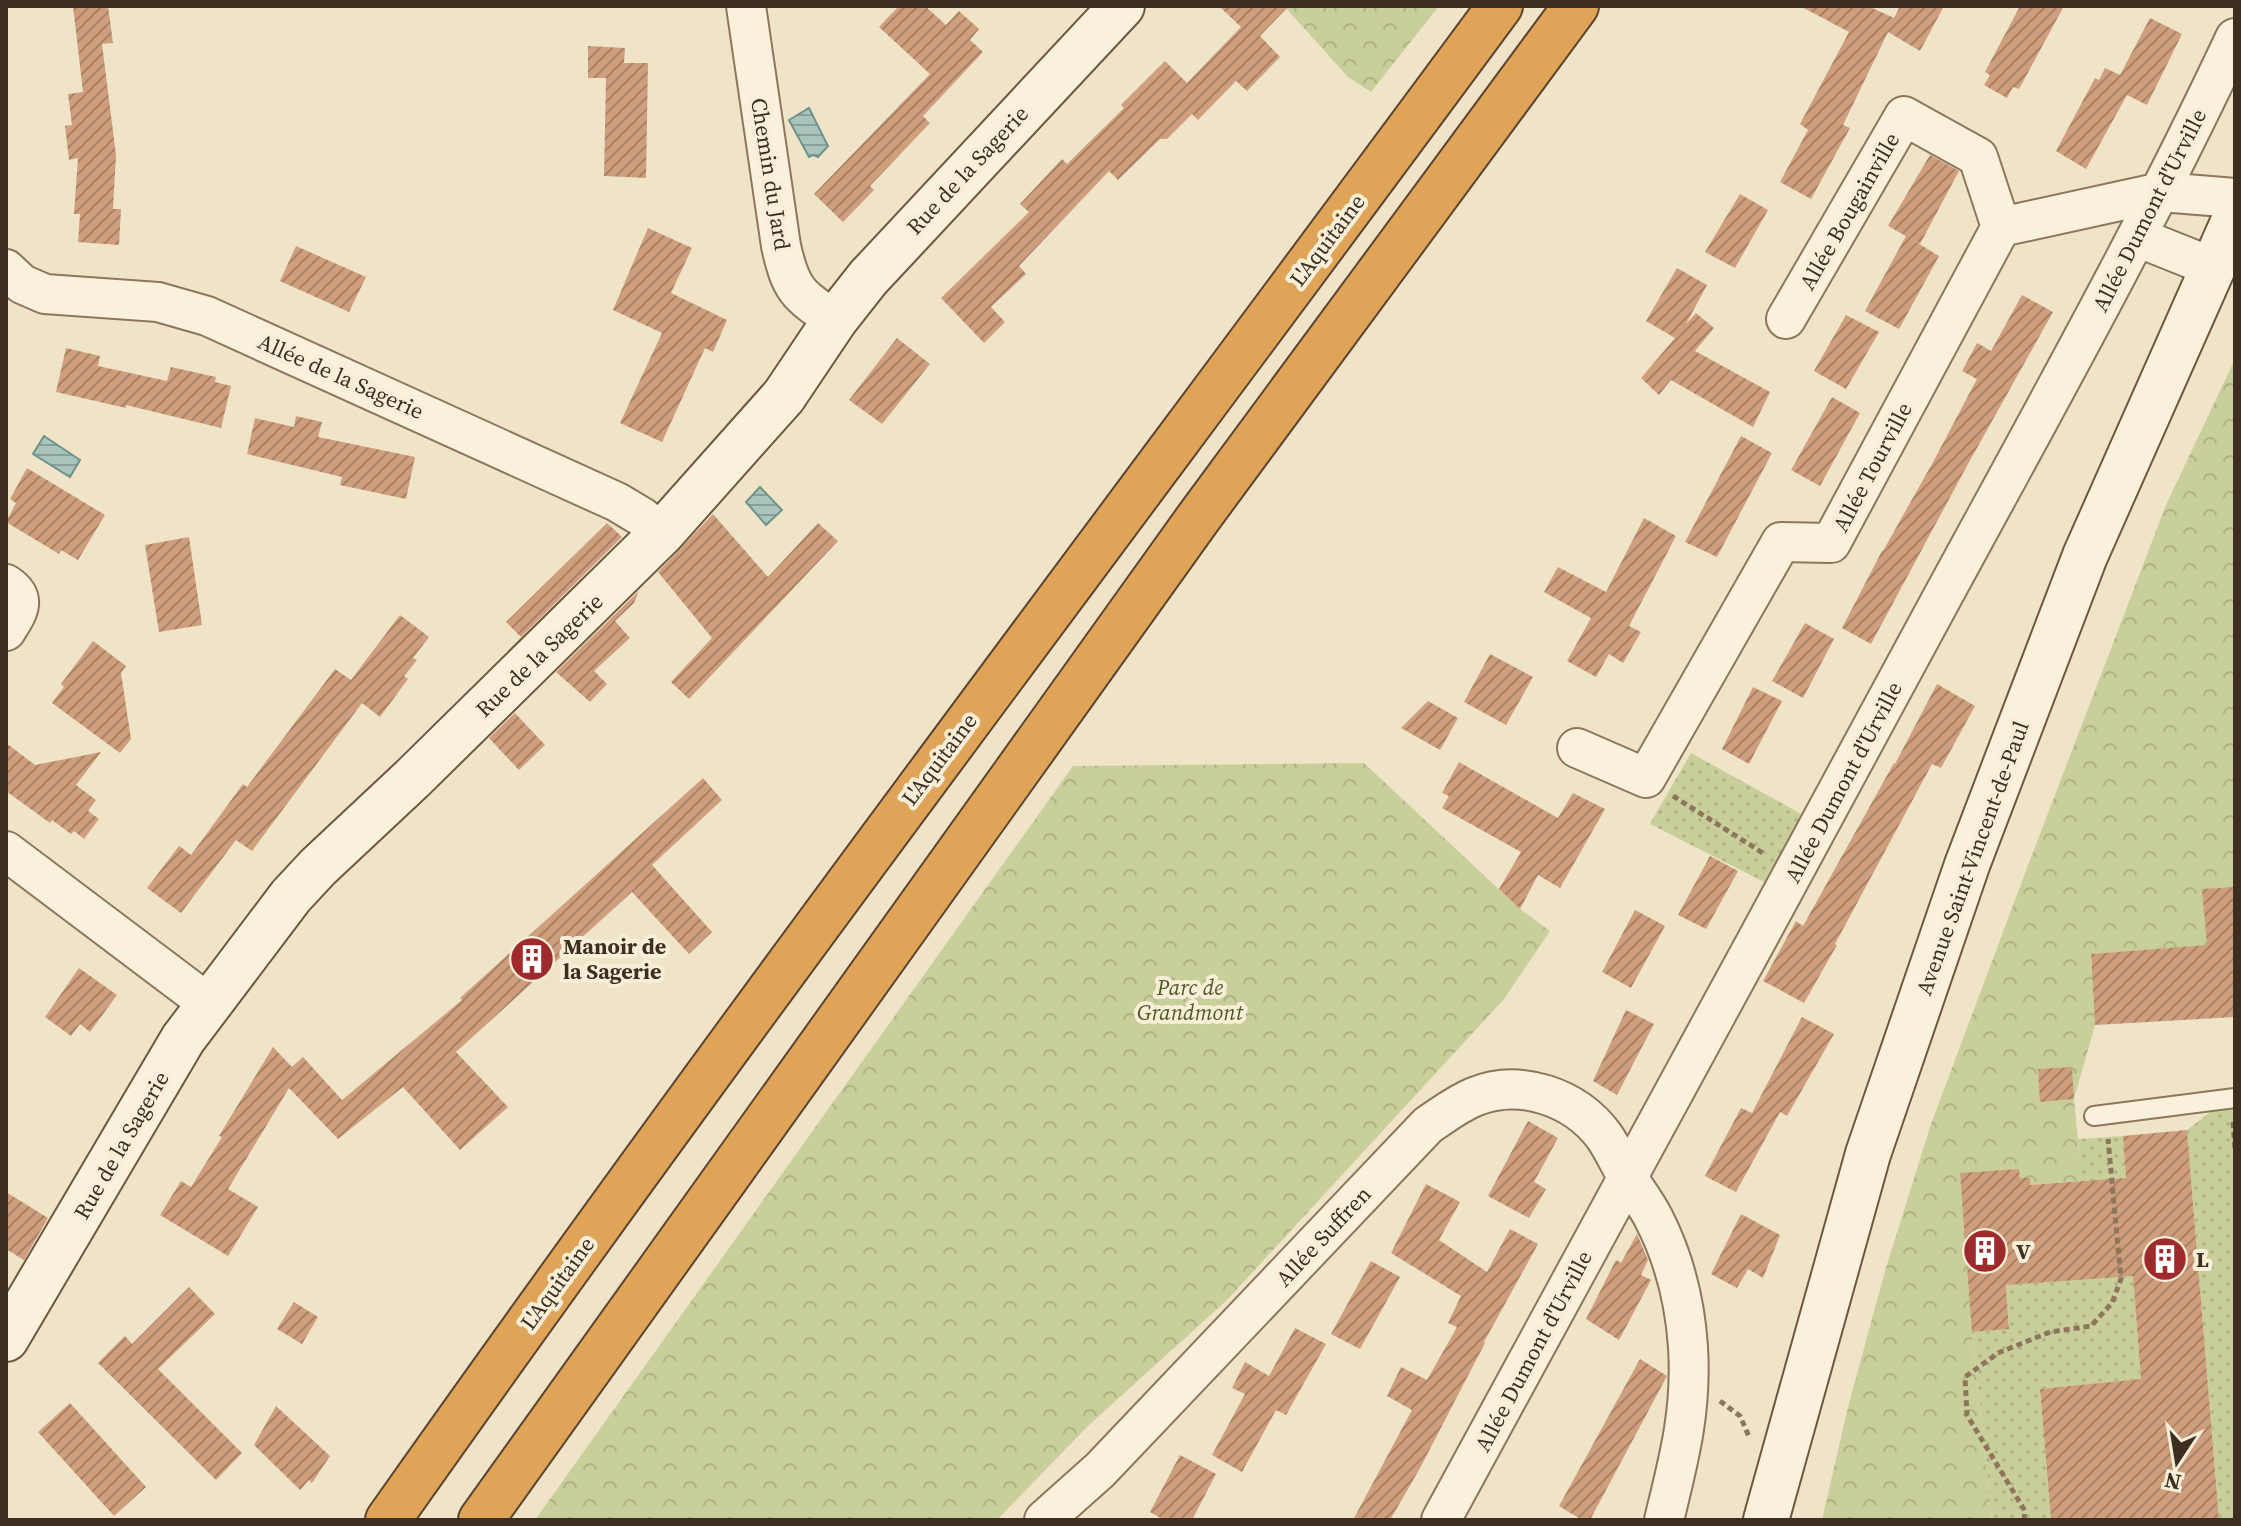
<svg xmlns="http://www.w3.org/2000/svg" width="2241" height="1526" font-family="'Source Serif 4',serif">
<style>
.grass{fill:url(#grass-dots)}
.forest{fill:url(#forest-crowns)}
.water{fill:url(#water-rules);stroke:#6f938a;stroke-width:2}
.building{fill:url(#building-hatch)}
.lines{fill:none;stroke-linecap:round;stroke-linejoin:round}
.lane-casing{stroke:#8d765c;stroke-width:22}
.street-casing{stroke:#8d765c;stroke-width:42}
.secondary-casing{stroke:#6f573f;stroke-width:48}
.highway-casing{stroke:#5b4430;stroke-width:48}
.path{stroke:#8d765c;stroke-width:5;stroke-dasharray:6 4;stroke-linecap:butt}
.lane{stroke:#faf1dc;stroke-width:18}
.street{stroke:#faf1dc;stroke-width:38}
.secondary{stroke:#faf1dc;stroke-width:44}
.highway{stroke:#e0a458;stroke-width:44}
.labels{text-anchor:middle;stroke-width:8;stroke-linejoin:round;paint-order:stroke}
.street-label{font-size:22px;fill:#3d2e20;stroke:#f7eed8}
.poi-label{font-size:22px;font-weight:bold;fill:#3d2e20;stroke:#f7eed8;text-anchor:start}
.park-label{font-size:22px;font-style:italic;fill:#4d5a26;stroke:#f7eed8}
</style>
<defs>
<pattern id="grass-dots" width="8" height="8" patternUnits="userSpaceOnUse" patternTransform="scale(2)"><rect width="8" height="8" fill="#c9cf9b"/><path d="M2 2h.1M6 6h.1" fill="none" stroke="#aeb285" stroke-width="1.8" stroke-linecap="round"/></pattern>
<pattern id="forest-crowns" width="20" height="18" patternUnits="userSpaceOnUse" patternTransform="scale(2)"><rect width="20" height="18" fill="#c9cf9b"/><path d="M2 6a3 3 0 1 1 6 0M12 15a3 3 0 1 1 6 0" fill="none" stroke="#aeb285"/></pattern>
<pattern id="water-rules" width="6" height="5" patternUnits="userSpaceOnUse" patternTransform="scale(2)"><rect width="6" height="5" fill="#a9c4bc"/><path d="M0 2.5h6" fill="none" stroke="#8ba098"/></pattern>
<pattern id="building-hatch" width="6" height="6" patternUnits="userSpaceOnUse" patternTransform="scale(2)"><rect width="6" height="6" fill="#cf9f7d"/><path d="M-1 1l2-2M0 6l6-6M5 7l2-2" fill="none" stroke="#a98266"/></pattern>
</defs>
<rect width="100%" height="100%" fill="#f0e4c8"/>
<path class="grass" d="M 1691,753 L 1805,816 L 1770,885 L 1650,824 Z
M 2223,1102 L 2235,1103 L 2235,1520 L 2219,1520 L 2187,1130 Z
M 2123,1136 L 2143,1407 L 2106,1383 L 2040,1389 L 2051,1520 L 1992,1520 L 1972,1332 L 2009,1328 L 2001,1208 L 2089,1279 L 2078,1139 Z"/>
<path class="forest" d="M 1284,6 L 1439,6 L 1371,92 L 1348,77 Z
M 2235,359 L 2235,975 L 2191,947 L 2091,954 L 2095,1025 L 2074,1099 L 2082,1181 L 2030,1185 L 2030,1178 L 2020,1178 L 2019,1169 L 1972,1332 L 1992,1520 L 1822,1520 L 1848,1407 L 1885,1271 L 1931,1124 L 2027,868 L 2166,505 Z
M 1364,763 L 1520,909 L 1550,931 L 1504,999 L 1227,1300 L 1088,1426 L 997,1520 L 535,1520 L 1073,766 Z"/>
<path class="water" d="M 809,108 L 828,146 L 818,157 L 813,155 L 809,157 L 789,120 Z
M 44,436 L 80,460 L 70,477 L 33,454 Z
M 760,487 L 782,510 L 766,525 L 746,502 Z"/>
<path class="building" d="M 73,6 L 108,6 L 113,43 L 102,44 L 116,155 L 113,209 L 121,209 L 119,245 L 78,242 L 80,214 L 74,214 L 78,158 L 69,160 L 65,126 L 72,125 L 68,94 L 83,92 Z
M 899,6 L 925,6 L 946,25 L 959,11 L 979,29 L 970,40 L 983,52 L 923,116 L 930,123 L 870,186 L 874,190 L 843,222 L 814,194 L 930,74 L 879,27 Z
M 1219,6 L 1289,6 L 1260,36 L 1280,57 L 1247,91 L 1236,81 L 1198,120 L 1192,114 L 1167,139 L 1160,139 L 1118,180 L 1109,171 L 1019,266 L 1026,274 L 991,307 L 1005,322 L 984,343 L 941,298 L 1029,212 L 1020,204 L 1062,159 L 1067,164 L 1124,108 L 1121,105 L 1165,61 L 1187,83 L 1241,27 Z
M 1800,6 L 1868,6 L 1894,18 L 1900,6 L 1944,6 L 1920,51 L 1888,32 L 1843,125 L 1850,128 L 1811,199 L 1780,182 L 1808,130 L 1800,124 L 1849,32 Z
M 2020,6 L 2064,6 L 2019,89 L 2013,87 L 2007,98 L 1984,85 L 1990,75 L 1985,72 Z
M 2150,18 L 2182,34 L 2147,105 L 2127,95 L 2086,169 L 2056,151 L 2095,78 L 2099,80 L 2105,68 L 2120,75 Z
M 588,46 L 625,48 L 624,63 L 648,63 L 646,178 L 604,176 L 606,78 L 588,78 Z
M 1930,155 L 1959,171 L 1920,244 L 1888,226 Z
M 1740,194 L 1768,210 L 1735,268 L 1705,252 Z
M 648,228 L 692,248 L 671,293 L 727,320 L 713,352 L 705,348 L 662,442 L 620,423 L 662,333 L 613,310 Z
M 1906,236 L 1939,256 L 1899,329 L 1865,311 Z
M 296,246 L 366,277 L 349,312 L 280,281 Z
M 1677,268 L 1707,285 L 1686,324 L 1696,313 L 1714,328 L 1695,351 L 1770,392 L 1753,427 L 1671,380 L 1659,395 L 1641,378 L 1675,338 L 1646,321 Z
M 2022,295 L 2053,312 L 1968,464 L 1871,644 L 1842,628 L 1882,551 L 1883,551 L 1932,464 L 1977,379 L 1962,371 L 1977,343 L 1991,351 Z
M 1846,315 L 1879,332 L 1846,389 L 1814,371 Z
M 897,338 L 930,364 L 882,424 L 849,400 Z
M 66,348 L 100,356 L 98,366 L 167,381 L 171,367 L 216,377 L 215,382 L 231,386 L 221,428 L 126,405 L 126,408 L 56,392 Z
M 1832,397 L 1860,413 L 1820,486 L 1791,470 Z
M 296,416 L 322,422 L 318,437 L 415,457 L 406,499 L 340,485 L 342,477 L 247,454 L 255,418 L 294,427 Z
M 1741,436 L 1772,453 L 1717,557 L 1685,542 Z
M 27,468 L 105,515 L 78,560 L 61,550 L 59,554 L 6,522 L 16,503 L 10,499 Z
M 713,514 L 768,577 L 818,523 L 838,541 L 689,699 L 671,682 L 712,638 L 658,572 Z
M 1644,518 L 1676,536 L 1629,626 L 1641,632 L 1623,663 L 1609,654 L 1596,677 L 1567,661 L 1591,618 L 1544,592 L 1558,567 L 1606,592 Z
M 607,523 L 622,537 L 521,637 L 506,622 Z
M 189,537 L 202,625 L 159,632 L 145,545 Z
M 639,591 L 634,603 L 615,621 L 630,638 L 594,671 L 607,684 L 590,702 L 556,672 Z
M 400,615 L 429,637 L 413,658 L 417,660 L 404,676 L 408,679 L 380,717 L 362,703 L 252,851 L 236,840 L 181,913 L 147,888 L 179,846 L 191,855 L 243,784 L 247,787 L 335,669 L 351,680 Z
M 1805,623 L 1834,639 L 1803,698 L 1772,681 Z
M 93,641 L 126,666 L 121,673 L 131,739 L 120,753 L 52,703 L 64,687 L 61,684 Z
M 1490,654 L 1533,677 L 1506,725 L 1464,702 Z
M 1937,684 L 1975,706 L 1941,768 L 1932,764 L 1835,944 L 1837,945 L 1804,1003 L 1763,981 L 1796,921 L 1803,926 L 1894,763 L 1895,764 Z
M 1753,687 L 1782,701 L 1749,764 L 1722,749 Z
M 1428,701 L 1458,718 L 1440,750 L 1401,728 Z
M 515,713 L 545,745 L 519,770 L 489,738 Z
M 6,743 L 35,765 L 101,752 L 76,785 L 96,800 L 88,811 L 99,819 L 84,839 L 74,831 L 71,834 L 52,820 L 50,823 L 6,791 Z
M 1459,762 L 1558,818 L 1573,793 L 1605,809 L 1560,888 L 1538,875 L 1520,909 L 1499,889 L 1521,852 L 1442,808 L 1449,796 L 1442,793 Z
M 703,778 L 722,800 L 652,865 L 712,932 L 689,954 L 632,892 L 456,1052 L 508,1107 L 460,1150 L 403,1087 L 338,1139 L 289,1088 L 228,1189 L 258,1207 L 228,1256 L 160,1215 L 181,1181 L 191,1187 L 222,1137 L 219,1136 L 273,1047 L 292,1067 L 303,1057 L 342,1100 L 462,1000 L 460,998 Z
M 1710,856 L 1738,871 L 1706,929 L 1678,915 Z
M 2235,887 L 2235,1017 L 2095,1025 L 2091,954 L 2207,945 L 2202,889 Z
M 1635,910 L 1665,926 L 1631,988 L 1602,972 Z
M 79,968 L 117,995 L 90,1032 L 80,1024 L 71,1036 L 45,1017 Z
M 1626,1010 L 1654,1024 L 1617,1095 L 1593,1081 Z
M 1802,1017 L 1834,1034 L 1787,1116 L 1780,1112 L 1736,1192 L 1705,1176 L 1741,1108 L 1752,1113 Z
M 2072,1067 L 2074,1099 L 2040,1102 L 2038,1069 Z
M 1528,1121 L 1558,1138 L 1534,1182 L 1546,1189 L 1529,1218 L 1488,1196 Z
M 2187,1130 L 2219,1520 L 2051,1520 L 2040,1389 L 2141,1379 L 2133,1276 L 2006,1285 L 2009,1329 L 1972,1332 L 1960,1173 L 2019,1169 L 2020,1178 L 2030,1178 L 2030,1185 L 2126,1178 L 2123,1136 Z
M 1426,1184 L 1460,1202 L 1439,1240 L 1487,1272 L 1510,1229 L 1538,1244 L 1484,1342 L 1485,1343 L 1419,1470 L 1390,1520 L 1353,1520 L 1412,1410 L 1387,1396 L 1401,1367 L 1427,1380 L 1457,1327 L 1448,1323 L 1461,1296 L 1391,1253 Z
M 6,1192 L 48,1218 L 24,1260 L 6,1249 Z
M 1741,1214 L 1780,1235 L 1763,1278 L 1748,1269 L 1737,1288 L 1711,1274 Z
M 1637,1234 L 1648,1260 L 1641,1275 L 1651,1280 L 1619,1340 L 1586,1319 L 1616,1260 L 1621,1263 Z
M 1371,1261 L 1400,1277 L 1360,1349 L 1331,1334 Z
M 189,1287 L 215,1314 L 158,1369 L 242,1453 L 216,1480 L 98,1363 L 125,1336 L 132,1344 Z
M 294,1302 L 318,1317 L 302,1344 L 277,1329 Z
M 1295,1328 L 1326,1344 L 1286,1415 L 1276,1410 L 1242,1472 L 1212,1455 L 1245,1394 L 1232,1388 L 1245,1362 L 1269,1376 Z
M 1640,1359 L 1667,1376 L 1590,1520 L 1582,1520 L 1559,1506 Z
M 70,1403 L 146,1487 L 114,1516 L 38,1432 Z
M 276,1406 L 330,1456 L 312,1483 L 309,1480 L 300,1490 L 254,1445 Z
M 1180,1455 L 1216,1474 L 1192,1520 L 1164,1520 L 1150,1512 Z"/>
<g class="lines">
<g class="lane-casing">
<path id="lane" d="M 2094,1116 L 2235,1098"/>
</g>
<g class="street-casing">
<path id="street" d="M 746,6 L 781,246 C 791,291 798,295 835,320
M 2137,237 L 2212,267
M 6,269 L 22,284 L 45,294 L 158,302 L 207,316 L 617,502 L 642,517 L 662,533
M 1786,319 L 1904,116 L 1978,157 L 2001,227
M 6,584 C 29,599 17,613 6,631
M 1577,748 L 1646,778 L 1781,542 L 1831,543 L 2001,227 L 2161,192 L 2235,198
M 6,851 L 209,1004
M 1044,1520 L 1100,1470 L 1428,1125 C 1443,1115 1457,1104 1474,1097 C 1520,1078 1575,1097 1604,1136 C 1613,1149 1620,1165 1628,1178 C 1637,1192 1647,1205 1654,1219 C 1675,1260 1685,1302 1688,1347 C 1692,1411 1679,1459 1664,1520
M 1441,1520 C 1606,1216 1773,912 1937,607 C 2039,419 2144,232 2235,38"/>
</g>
<g class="secondary-casing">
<path id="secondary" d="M 6,1339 L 183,1039 L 291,896 L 318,867 L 412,779 L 662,533 L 784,396 L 835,320 L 868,278 L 1122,6
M 1766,1520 L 1868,1154 L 1967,865 L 2085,556 L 2235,218"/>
</g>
<g class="highway-casing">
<path id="highway" d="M 388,1520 C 749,1008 1128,510 1500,6
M 481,1520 L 1199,517 L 1576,6"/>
</g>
<path class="path" d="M 1673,796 L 1766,855
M 2233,1122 L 2235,1149
M 1720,1401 L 1740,1416 L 1750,1439
M 2024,1520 L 2025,1511 L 1967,1415 L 1965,1377 L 1998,1353 L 2050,1332 L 2091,1326 L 2112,1303 L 2121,1279 L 2108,1139"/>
<use href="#lane" class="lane"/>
<use href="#street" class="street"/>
<use href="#secondary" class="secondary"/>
<use href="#highway" class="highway"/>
</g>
<defs>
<g id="building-disc" transform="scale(2.3)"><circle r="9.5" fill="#9e2a2b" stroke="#f7eed8"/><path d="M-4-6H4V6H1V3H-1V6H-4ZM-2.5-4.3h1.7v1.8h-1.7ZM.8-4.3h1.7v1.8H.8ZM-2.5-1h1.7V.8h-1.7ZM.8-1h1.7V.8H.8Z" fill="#fff"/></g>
</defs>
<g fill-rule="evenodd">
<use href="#building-disc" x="532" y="959"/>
<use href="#building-disc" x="1985" y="1251"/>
<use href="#building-disc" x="2165" y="1259"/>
</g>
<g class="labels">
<g class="street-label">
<text transform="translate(967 170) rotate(-47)" y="8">Rue de la Sagerie</text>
<text transform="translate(771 174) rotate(81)" y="8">Chemin du Jard</text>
<text transform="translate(2149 210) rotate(-63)" y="8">Allée Dumont d'Urville</text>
<text transform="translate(1849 211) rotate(-60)" y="8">Allée Bougainville</text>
<text transform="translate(1327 240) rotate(-53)" y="8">L'Aquitaine</text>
<text transform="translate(341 376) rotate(24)" y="8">Allée de la Sagerie</text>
<text transform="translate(1872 467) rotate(-62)" y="8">Allée Tourville</text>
<text transform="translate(539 655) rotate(-44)" y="8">Rue de la Sagerie</text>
<text transform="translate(939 759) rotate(-53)" y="8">L'Aquitaine</text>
<text transform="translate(1843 782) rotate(-62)" y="8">Allée Dumont d'Urville</text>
<text transform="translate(1972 858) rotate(-70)" y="8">Avenue Saint-Vincent-de-Paul</text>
<text transform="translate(121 1145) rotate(-60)" y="8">Rue de la Sagerie</text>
<text transform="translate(1323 1236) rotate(-47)" y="8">Allée Suffren</text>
<text transform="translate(557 1283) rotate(-54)" y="8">L'Aquitaine</text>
<text transform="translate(1533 1351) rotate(-62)" y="8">Allée Dumont d'Urville</text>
</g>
<g class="poi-label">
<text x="563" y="954">Manoir de<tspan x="563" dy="25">la Sagerie</tspan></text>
<text x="2016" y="1259">V</text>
<text x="2196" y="1267">L</text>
</g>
<g class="park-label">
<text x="1190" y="995">Parc de<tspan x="1190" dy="25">Grandmont</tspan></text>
</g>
</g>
<rect width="2241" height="1526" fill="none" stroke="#3d2e20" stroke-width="16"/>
<g transform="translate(2177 1462) rotate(192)" stroke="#f7eed8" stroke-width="6" paint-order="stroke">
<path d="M0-6L14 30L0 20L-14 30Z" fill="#3d2e20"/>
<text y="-12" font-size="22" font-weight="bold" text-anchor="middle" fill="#3d2e20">N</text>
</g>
</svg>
